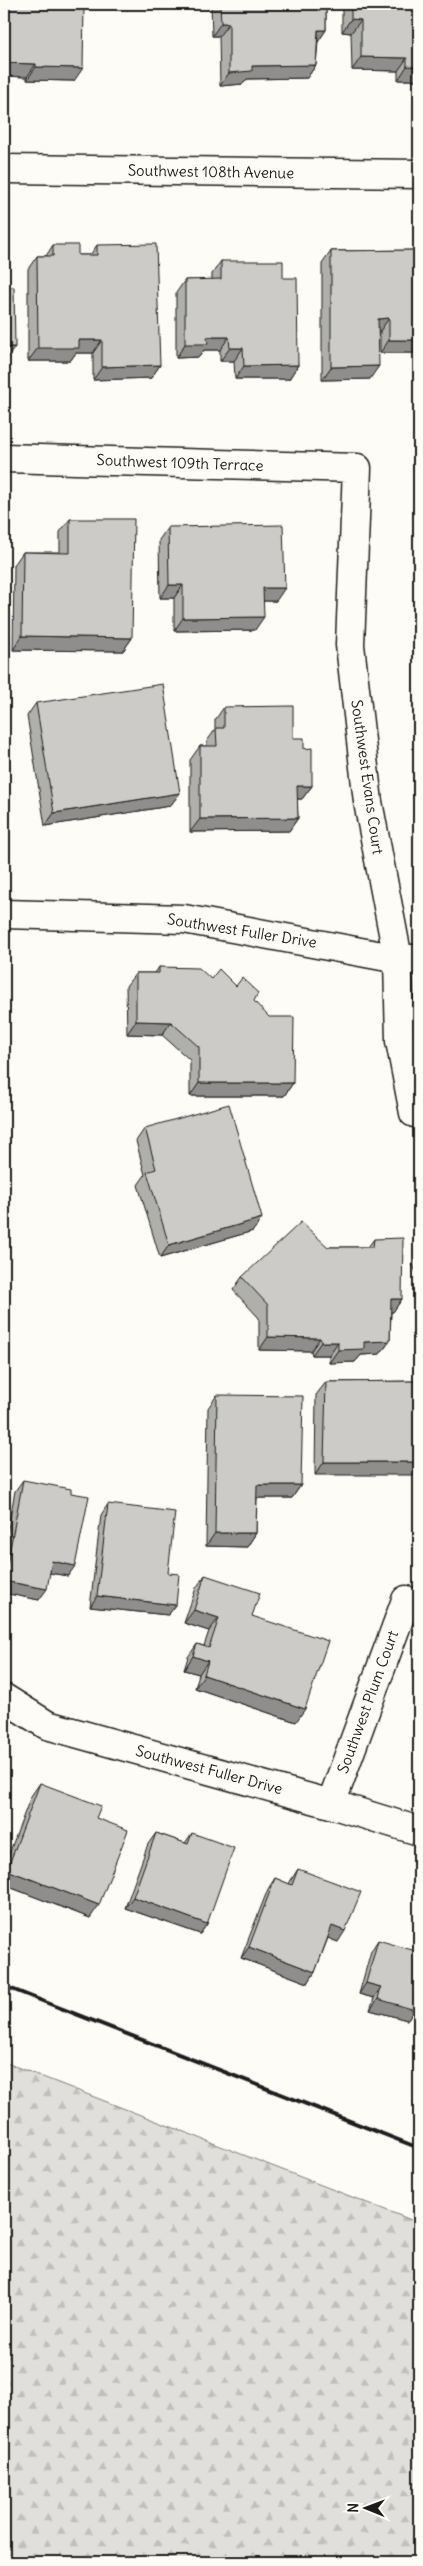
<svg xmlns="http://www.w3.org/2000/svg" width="423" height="2566" font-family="Delius,sans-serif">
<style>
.forest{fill:url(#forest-firs);stroke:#7e7e7c}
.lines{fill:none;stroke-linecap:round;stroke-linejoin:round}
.street-casing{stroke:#1c1c1c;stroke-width:31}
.secondary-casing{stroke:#1c1c1c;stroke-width:31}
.street{stroke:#fdfcf7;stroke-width:28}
.secondary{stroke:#fdfcf7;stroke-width:28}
.rail{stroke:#1c1c1c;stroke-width:4}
.wall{fill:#afafac;stroke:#1c1c1c}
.shaded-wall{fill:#8f8e8c;stroke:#1c1c1c}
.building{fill:#cccbc8;stroke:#1c1c1c}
.labels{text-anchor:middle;stroke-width:4;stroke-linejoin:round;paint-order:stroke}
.street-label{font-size:15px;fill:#1c1c1c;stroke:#fdfcf7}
</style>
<defs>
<pattern id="forest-firs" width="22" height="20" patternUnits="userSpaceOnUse" patternTransform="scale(1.25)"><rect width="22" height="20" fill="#e0dfdb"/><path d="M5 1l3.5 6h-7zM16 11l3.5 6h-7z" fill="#c0bfbb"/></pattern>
</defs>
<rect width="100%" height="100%" fill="#fdfcf7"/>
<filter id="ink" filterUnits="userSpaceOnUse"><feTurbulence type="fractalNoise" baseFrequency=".02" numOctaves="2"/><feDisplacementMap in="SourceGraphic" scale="10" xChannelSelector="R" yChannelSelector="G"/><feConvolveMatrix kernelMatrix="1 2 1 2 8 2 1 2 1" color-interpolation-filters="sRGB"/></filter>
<g filter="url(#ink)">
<path class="forest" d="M 4,2062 L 419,2223 L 419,2562 L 4,2562 Z"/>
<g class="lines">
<g class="street-casing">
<path id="street" d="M 4,458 L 357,468 L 350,645 L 368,802 L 398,959 L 400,1041 L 414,1113
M 4,914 L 184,919 L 398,959 L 419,959
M 4,1698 L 47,1725 L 331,1804 L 419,1831
M 331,1804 L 406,1600"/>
</g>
<g class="secondary-casing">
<path id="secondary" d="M 4,169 L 419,174"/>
</g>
<use href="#street" class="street"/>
<use href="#secondary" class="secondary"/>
<path class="rail" d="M 4,1986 L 419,2148"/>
</g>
<path class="wall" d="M 4,4 L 74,81 L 27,80 L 27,77 L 4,76 Z
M 211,4 L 326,4 L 326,30 L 318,42 L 316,65 L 307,78 L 247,79 L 243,84 L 220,86 L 219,36 L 212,36 Z
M 342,4 L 419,4 L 419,80 L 398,80 L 398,71 L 352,70 L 351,33 L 342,32 Z
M 53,245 L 78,255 L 90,255 L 97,245 L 160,365 L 151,378 L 93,380 L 93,353 L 76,353 L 70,361 L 28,361 L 28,269 L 37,256 L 46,256 Z
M 419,250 L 419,353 L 380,353 L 380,331 L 379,331 L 370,379 L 322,380 L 322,264 L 331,251 Z
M 221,261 L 283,278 L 298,365 L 289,379 L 235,379 L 234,361 L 220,361 L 220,350 L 204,350 L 199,357 L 176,358 L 176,293 L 185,280 L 212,280 L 212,274 Z
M 70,519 L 132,638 L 123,651 L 13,650 L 14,565 L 23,552 L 60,552 L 60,532 Z
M 168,527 L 276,601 L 263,601 L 255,630 L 174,631 L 174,598 L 160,598 L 159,540 Z
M 36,703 L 180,793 L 170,806 L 45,826 L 27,716 Z
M 224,707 L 293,738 L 304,749 L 312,786 L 302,799 L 297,799 L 298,818 L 289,831 L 190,832 L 190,760 L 200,746 L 207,746 L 207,741 L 215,730 L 215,720 Z
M 159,967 L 236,986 L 254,1001 L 293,1083 L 284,1096 L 190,1096 L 190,1060 L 162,1035 L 127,1034 L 126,986 L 136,973 L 155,973 Z
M 145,1128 L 253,1231 L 160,1258 L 138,1185 L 145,1175 L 136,1141 Z
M 374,1239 L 402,1299 L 393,1312 L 391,1312 L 390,1341 L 380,1354 L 361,1355 L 355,1362 L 329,1363 L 329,1355 L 312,1355 L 311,1351 L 259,1350 L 259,1318 L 233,1290 L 242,1277 L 328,1247 L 368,1247 Z
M 419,1254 L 419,1278 L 412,1264 Z
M 419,1381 L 315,1475 L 316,1395 L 326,1382 Z
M 217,1395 L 301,1485 L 292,1498 L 257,1498 L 256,1533 L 247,1547 L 206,1546 L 208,1408 Z
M 23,1480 L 68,1576 L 50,1573 L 39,1600 L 4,1593 L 4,1550 L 15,1491 Z
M 108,1504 L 168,1573 L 176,1605 L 168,1615 L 90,1607 L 101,1515 Z
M 205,1575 L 252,1616 L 296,1722 L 195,1688 L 199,1674 L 184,1670 L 188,1657 L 197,1644 L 204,1646 L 209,1631 L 184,1623 L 196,1588 Z
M 40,1783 L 96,1818 L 90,1918 L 4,1885 L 4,1867 L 31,1796 Z
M 156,1833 L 185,1843 L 192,1833 L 207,1924 L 200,1934 L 125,1908 L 148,1844 Z
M 298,1869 L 338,1942 L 328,1938 L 315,1972 L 308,1983 L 241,1958 L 268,1889 L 275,1878 L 289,1884 L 291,1880 Z
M 378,1940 L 413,2012 L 407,2020 L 370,2010 L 374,1998 L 359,1994 L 371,1951 Z"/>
<path class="shaded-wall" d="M 351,19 L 361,20 L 351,33 L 342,32 Z
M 221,23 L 229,23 L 219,36 L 212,36 Z
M 318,30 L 326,30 L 317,43 Z
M 361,57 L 407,58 L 398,71 L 352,70 Z
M 4,63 L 36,64 L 27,77 L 4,76 Z
M 316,65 L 307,78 L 247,79 L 243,84 L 220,86 L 229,73 L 252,66 Z
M 407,66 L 419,67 L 419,80 L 398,80 Z
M 36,67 L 83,68 L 74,81 L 27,80 Z
M 389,318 L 380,331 L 369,332 L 378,319 Z
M 207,337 L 229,337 L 220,350 L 204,350 L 199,357 L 176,358 L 185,344 Z
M 79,340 L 102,340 L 93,353 L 76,353 L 70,361 L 28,361 L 38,348 Z
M 389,340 L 419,340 L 419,353 L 380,353 Z
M 4,347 L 15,347 L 6,360 L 4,360 Z
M 230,348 L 243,348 L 234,361 L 220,361 Z
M 160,365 L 151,378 L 93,380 L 102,367 Z
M 298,365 L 289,379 L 235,379 L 244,366 Z
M 379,366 L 370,379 L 322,380 L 331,367 Z
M 169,585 L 183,585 L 174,598 L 160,598 Z
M 263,588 L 285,588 L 276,601 L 254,601 Z
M 264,617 L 255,630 L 174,631 L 183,618 Z
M 22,636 L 132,638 L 123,651 L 13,650 Z
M 297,786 L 312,786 L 302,799 L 288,799 Z
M 180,793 L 170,806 L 45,826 L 54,813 Z
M 298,818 L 289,831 L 190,832 L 200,819 Z
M 136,1021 L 171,1022 L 162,1035 L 127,1034 Z
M 199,1083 L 293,1083 L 284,1096 L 190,1096 Z
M 262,1218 L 253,1231 L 160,1258 L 169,1245 Z
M 391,1299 L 402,1299 L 393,1312 L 382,1312 Z
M 268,1337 L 320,1338 L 311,1351 L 259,1350 Z
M 390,1341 L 380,1354 L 361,1355 L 355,1362 L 329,1363 L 338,1350 L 364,1342 Z
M 321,1342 L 338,1342 L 329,1355 L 312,1355 Z
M 324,1462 L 419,1462 L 419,1475 L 315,1475 Z
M 257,1485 L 301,1485 L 292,1498 L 248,1498 Z
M 215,1533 L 256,1533 L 247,1547 L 206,1546 Z
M 52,1561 L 75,1566 L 68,1576 L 44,1572 Z
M 4,1581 L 47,1589 L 39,1600 L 4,1593 Z
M 97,1596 L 176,1605 L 168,1615 L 90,1607 Z
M 194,1610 L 219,1618 L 209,1631 L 184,1623 Z
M 193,1656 L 208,1661 L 199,1674 L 184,1670 Z
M 204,1675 L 305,1709 L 296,1722 L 195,1688 Z
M 7,1870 L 99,1905 L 90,1918 L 4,1885 L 4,1874 Z
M 133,1897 L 207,1924 L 200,1934 L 125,1908 Z
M 332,1926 L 345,1931 L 338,1942 L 325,1937 Z
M 249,1947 L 315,1972 L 308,1983 L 241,1958 Z
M 366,1983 L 381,1987 L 374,1998 L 359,1994 Z
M 378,1999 L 417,2000 L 419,2001 L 419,2014 L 413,2012 L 407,2020 L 370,2010 Z"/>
<path class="building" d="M 4,4 L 84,4 L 83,68 L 36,67 L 36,64 L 4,63 Z
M 220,4 L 326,4 L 326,30 L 318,30 L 316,65 L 252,66 L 252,71 L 229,73 L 229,23 L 221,23 Z
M 351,4 L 419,4 L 419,67 L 407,66 L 407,58 L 361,57 L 361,20 L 351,19 Z
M 156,244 L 160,365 L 102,367 L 102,340 L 79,340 L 79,348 L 38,348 L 37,256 L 53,256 L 53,245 L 78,245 L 78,255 L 97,255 L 97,245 Z
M 419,250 L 419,340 L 389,340 L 389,318 L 378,319 L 379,366 L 331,367 L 331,251 Z
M 221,261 L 283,261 L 283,278 L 297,278 L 298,365 L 244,366 L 243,348 L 230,348 L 229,337 L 207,337 L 208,344 L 185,344 L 185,280 L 221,279 Z
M 4,287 L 14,287 L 15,347 L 4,347 Z
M 70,519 L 134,519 L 132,638 L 22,636 L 23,552 L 70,553 Z
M 283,525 L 285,588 L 263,588 L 264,617 L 183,618 L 183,585 L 169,585 L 168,527 Z
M 163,684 L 180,793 L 54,813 L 36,703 Z
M 293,706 L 293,738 L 304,738 L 304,749 L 312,748 L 312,786 L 297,786 L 298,818 L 200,819 L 200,746 L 217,746 L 216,728 L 224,728 L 224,707 Z
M 159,967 L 199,968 L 211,979 L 219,969 L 236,986 L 242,978 L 258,993 L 254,1001 L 269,1017 L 294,1017 L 293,1083 L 199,1083 L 199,1047 L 171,1022 L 136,1021 L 136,973 L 159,973 Z
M 229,1104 L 262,1218 L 169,1245 L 147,1172 L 156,1169 L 145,1128 Z
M 301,1222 L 328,1247 L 373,1247 L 374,1239 L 403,1238 L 402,1299 L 391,1299 L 390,1341 L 364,1342 L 364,1349 L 338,1350 L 338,1342 L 321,1342 L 320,1338 L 268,1337 L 268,1305 L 242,1277 Z
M 419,1381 L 419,1462 L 324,1462 L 326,1382 Z
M 217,1395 L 303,1396 L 301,1485 L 257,1485 L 256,1533 L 215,1533 Z
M 23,1480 L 71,1489 L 71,1493 L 89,1496 L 75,1566 L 52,1561 L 47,1589 L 4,1581 Z
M 108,1504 L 175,1512 L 168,1573 L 179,1574 L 176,1605 L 97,1596 Z
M 205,1575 L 260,1593 L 252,1616 L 328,1641 L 305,1709 L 204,1675 L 208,1661 L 193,1656 L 197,1644 L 209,1648 L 219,1618 L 194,1610 Z
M 40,1783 L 101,1806 L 96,1818 L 128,1830 L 99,1905 L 7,1870 Z
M 156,1833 L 188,1844 L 192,1833 L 234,1848 L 207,1924 L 133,1897 Z
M 298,1869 L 361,1892 L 345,1931 L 332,1926 L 315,1972 L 249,1947 L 275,1878 L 292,1885 Z
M 378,1940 L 419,1952 L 419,2001 L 417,2000 L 415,2010 L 378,1999 L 381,1987 L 366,1983 Z"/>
</g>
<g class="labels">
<g class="street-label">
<text transform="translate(211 172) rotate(1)" y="5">Southwest 108th Avenue</text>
<text transform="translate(180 463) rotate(2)" y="5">Southwest 109th Terrace</text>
<text transform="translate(367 777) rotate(82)" y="5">Southwest Evans Court</text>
<text transform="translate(242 931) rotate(9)" y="5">Southwest Fuller Drive</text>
<text transform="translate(368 1702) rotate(-70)" y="5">Southwest Plum Court</text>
<text transform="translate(209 1770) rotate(15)" y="5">Southwest Fuller Drive</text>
</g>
</g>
<rect width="423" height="2566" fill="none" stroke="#fdfcf7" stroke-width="20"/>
<rect x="10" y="10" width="403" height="2546" fill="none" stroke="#1c1c1c" stroke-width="2" filter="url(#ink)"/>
<g transform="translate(366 2508) rotate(271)" stroke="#fdfcf7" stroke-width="4" paint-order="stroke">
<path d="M0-4L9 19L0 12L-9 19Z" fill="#1c1c1c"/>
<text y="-8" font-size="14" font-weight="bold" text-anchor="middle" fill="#1c1c1c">N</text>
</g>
</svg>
